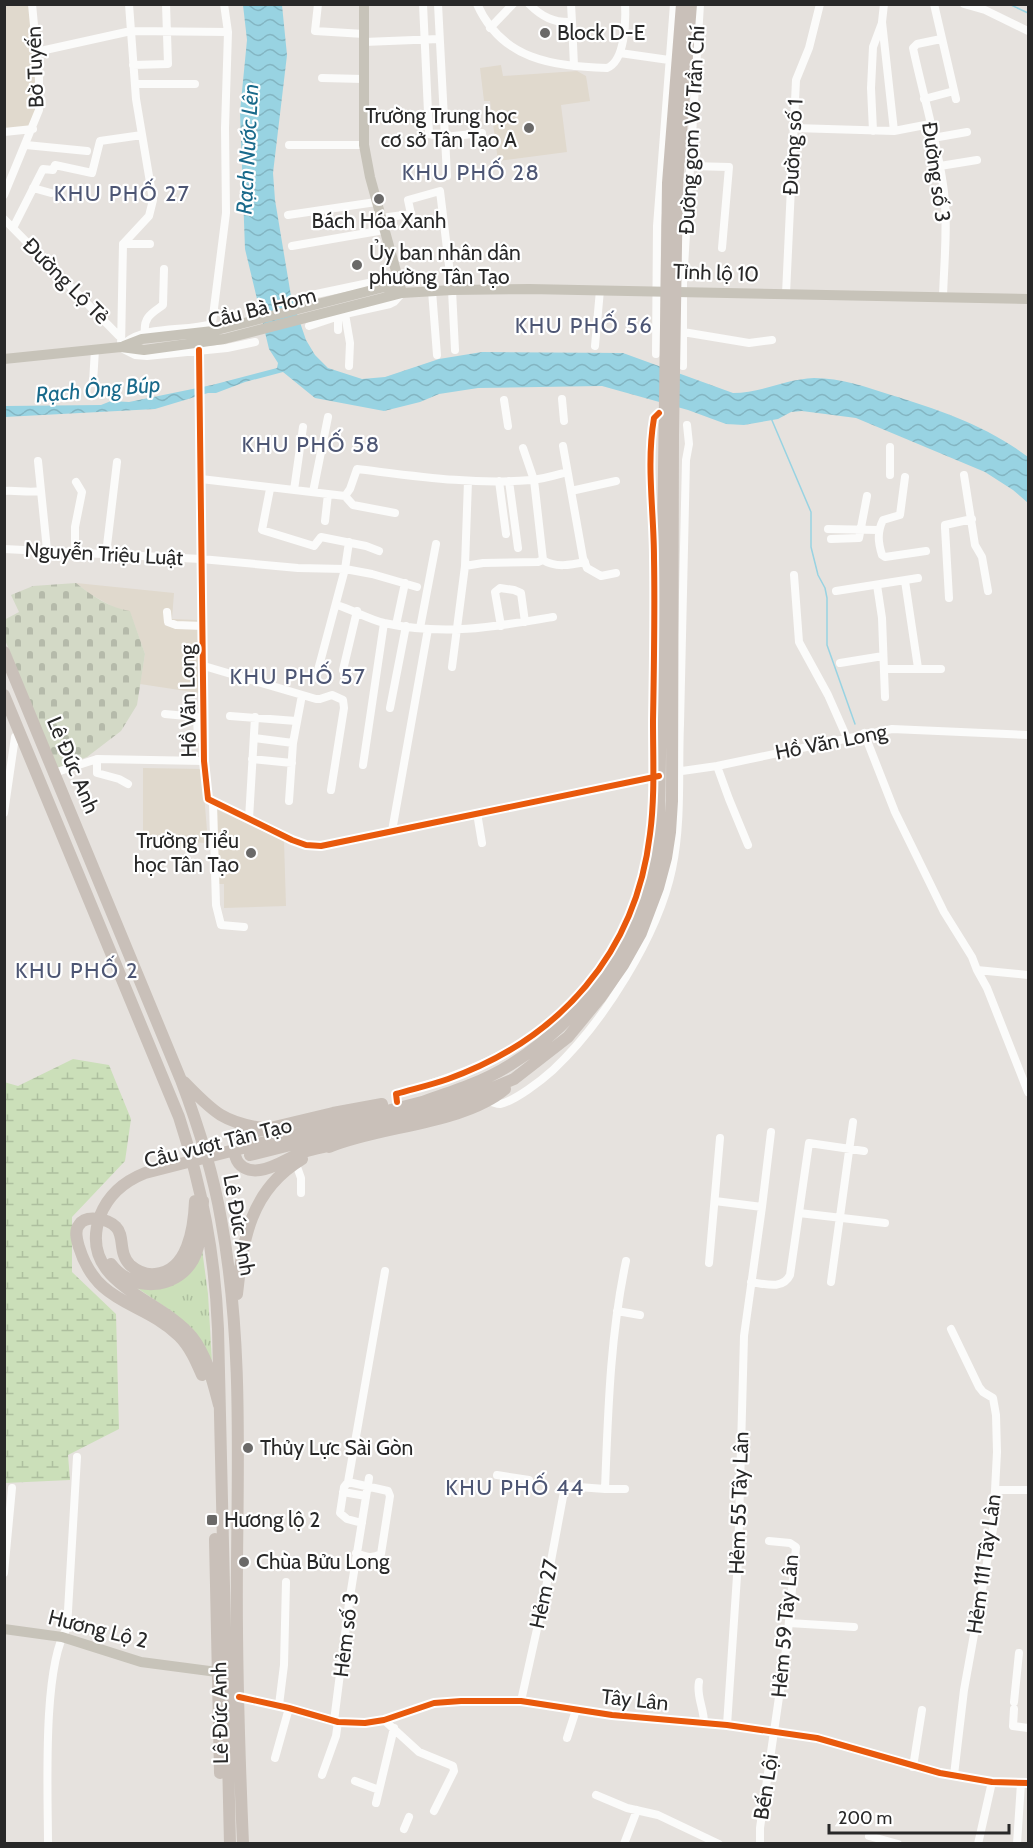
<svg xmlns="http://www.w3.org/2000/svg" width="1033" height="1848" font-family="Cabin,sans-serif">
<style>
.education{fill:#e0d9cd}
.grass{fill:url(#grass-tufts)}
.wetland{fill:url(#wetland-marsh)}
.cemetery{fill:url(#cemetery-stones)}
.water{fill:url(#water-waves)}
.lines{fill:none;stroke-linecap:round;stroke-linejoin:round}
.stream{stroke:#98d3e2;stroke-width:1.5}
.minor{stroke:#fbfbfa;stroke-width:8}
.major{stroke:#c7c3b9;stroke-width:10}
.highway{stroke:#c9c0b9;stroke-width:12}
.cycleway-casing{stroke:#fff;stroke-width:10}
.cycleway{stroke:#e8590c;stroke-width:6}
.poi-dot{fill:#6a6968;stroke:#fff;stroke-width:2}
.labels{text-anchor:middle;stroke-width:4.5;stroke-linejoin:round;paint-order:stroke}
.poi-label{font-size:21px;fill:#282828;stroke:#fff;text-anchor:start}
.street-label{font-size:21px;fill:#282828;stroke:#fff}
.water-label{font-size:22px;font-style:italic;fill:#196a8b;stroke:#fff}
.neighbourhood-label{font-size:22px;letter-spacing:1.5px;fill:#4d5674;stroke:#fff}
</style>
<defs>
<pattern id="grass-tufts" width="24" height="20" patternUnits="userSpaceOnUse" patternTransform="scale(1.5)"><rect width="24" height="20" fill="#cbdfb9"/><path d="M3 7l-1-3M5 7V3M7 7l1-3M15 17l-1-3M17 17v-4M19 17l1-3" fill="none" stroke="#aebf9f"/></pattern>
<pattern id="wetland-marsh" width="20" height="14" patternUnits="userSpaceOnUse" patternTransform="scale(1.5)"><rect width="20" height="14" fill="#cbdfb9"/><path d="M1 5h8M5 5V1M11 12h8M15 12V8" fill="none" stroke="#aebf9f"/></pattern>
<pattern id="cemetery-stones" width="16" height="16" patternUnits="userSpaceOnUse" patternTransform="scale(1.5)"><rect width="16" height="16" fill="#d3d9c6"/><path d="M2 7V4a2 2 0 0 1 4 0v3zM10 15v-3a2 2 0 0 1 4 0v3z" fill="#b5baaa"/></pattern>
<pattern id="water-waves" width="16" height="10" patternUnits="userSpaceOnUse" patternTransform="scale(1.5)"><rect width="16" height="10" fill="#98d3e2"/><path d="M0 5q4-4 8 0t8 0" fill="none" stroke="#83b5c2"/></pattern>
</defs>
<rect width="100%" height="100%" fill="#e6e2de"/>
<path class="education" d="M 4,5 L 29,5 L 37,108 L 30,127 L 4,130 Z
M 501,65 L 503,76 L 577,71 L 586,76 L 590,101 L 561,105 L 567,152 L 498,161 L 490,101 L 484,101 L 480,68 Z
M 76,583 L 174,593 L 172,619 L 197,620 L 199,693 L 140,684 L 145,654 L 130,612 L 119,610 L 90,594 Z
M 143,768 L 202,769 L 208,843 L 143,840 Z
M 216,809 L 284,841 L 286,906 L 224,908 L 224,884 L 219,884 Z"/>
<path class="grass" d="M 202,1249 L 208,1294 L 212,1362 L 174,1313 L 121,1277 L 136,1286 Z"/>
<path class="wetland" d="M 73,1059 L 109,1065 L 131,1119 L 125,1161 L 72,1217 L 72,1272 L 116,1314 L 119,1429 L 68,1455 L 70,1480 L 5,1483 L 4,1082 L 18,1086 Z"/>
<path class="cemetery" d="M 76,583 C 92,596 110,608 130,611 L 145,654 L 137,705 L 121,731 L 87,757 L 57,768 L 5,640 L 4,620 L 19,612 L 11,595 L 33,586 Z"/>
<path class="water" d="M 243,5 L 282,5 L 287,55 L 273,173 L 275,200 L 291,296 L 306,340 L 315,355 L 328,368 L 362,379 L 385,377 L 439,359 L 482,352 L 623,353 L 733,393 C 761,393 786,379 814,378 C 841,378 866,387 891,395 C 940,410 987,426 1028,457 L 1028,503 L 1013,490 L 985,472 L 856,418 L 802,411 L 791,412 L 778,419 L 744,425 L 726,424 L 688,410 L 602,386 L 478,388 L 439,394 L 420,402 L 384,411 L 315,398 L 283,372 L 245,382 L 216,393 L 208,393 L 155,409 L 5,417 L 5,406 L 101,405 L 111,401 L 129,402 L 212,385 L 277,368 L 278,363 L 269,349 L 245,249 L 240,112 L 247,40 Z"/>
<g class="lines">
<path class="stream" d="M 1009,4 L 1028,13
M 771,418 L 811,512 L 811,547 L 818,575 L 825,588 L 827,598 L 827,645 L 855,724"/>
<path class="minor" d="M 318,4 L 315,31 L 364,34
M 423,4 L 429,134 L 444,137 L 482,133
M 438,4 L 447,176
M 477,4 C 502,60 552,66 607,68 C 625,61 626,22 625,4
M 529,4 C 542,17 554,23 572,22 L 571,4
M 884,4 L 882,22 L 894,131
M 934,4 L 956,99
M 964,4 L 985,10 L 1028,31
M 572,22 L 574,66
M 490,28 L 513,4
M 941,39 L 917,44 L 913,48 C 923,95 938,143 944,192 C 948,226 944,263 943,297
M 364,42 L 439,39
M 36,52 L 131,31 L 228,32
M 620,53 L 669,60
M 133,65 L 168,64 L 166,4
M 322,78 L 363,79
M 135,84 L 195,84
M 924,99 L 954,91
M 794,128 L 894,131 L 930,124
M 873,131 L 871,88 L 873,47 L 882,23
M 4,132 L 33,129
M 933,138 L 967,132
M 26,145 L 87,151
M 289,145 L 364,145
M 690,166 L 729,167 L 722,248
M 940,166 L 977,160
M 33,188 L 51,193
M 4,195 L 39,110 L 39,78 L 32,4
M 288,215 L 376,202
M 381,218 L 411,214 L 408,200 L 440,191 L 452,290 L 455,350
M 4,219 L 119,336
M 13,228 L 43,169 L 53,170 L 55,165 L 92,173 L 100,141 L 142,135
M 123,244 L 150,244
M 292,246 L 384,230
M 432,291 L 437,355
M 786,294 L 796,80 L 809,48 L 820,4
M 302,297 L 378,281 L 391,283 L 402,293 L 394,302 L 390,304 L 345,314 L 309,326
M 345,314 L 350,343 L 349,366
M 338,316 L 338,330
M 683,332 L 749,343 L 772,340
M 145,333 C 143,317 152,313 163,305 L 164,269
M 125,343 C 147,325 185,332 212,324 L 226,213 L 225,128 L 228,32 L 224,4
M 595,346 L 600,290
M 121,347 L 123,244 L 149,216 L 153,200 L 136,99 L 129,4
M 123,349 L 135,355 L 147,356 L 227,348 L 255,342
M 199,350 L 204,761 L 208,799 L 292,840 L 306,845 L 321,846 L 659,776
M 656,354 L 657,226 L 674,4
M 683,366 L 683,283 L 700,4
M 93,383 L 95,349
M 562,399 L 564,421
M 504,400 L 508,426
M 563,446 L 583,558 L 587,568 L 601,576 L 616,573
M 38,461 L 47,550
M 890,475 L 890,447
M 964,475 L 975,545 L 982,557 L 988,591
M 905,477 L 900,515 L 883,520 C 877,532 878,542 882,555 L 885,557 L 926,551
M 201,479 L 345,496 L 350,489 L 357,469 C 415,476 473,485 531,480 C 543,479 556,475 567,472
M 499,481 L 506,534
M 509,481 L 518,548
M 270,489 L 262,530 L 314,546 L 321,537 L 366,546 L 379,551
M 294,490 L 303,427
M 4,491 C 17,490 28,493 41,491
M 571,491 L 616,481
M 313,492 L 328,417
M 345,496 L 353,505 L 395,513
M 325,521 L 328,494
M 828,529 L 878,530
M 831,539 L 859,538 L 867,496
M 4,549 L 201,559 L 298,568 L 345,569 L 372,574 L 417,587
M 75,552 L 75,527 L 82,492 L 76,482
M 106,554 L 117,462
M 543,560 C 555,568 571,565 585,562
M 465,566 L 468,481
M 794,575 L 799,642 L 828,695 L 847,738
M 905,581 L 918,668
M 877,585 L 882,618 L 885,697
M 836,591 L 918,578
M 949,598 L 945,528 L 945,525 L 972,519
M 337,605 C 353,610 368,619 384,623 C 444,636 494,627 553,617
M 167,612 L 168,622 L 176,625 L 203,626
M 396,625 L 405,583
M 501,626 L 495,592 L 500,588 L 514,590 L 521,593 L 525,622
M 420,628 L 436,544
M 840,663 L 883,656
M 204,666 L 316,699 L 320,699 L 332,695 L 343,700 L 344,708 L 331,790
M 452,667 L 465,566 L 483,563 L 538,562 L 543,560 L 534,480 L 523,448
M 884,669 L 941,669
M 318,670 L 345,569 L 349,542
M 343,670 L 357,611
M 390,708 L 406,626
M 165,714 L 197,717 L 198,739 L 204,740
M 230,716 L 296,721
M 864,733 L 895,812 L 944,912 L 972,957 L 977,970 L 1028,975
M 254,738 L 293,743
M 97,759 L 97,773 L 119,779 L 128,784
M 252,759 L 292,763
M 363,765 L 384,623
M 717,766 L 729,799 L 748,845
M 675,772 L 717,766 L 892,729 L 1028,735
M 54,773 L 97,759 L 204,761
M 289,801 L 293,743 L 302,695
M 213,803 L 216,905 L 221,925 L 244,927
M 4,813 L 15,737
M 477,813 L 482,843
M 249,819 L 255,717
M 392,831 L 428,629
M 630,914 C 658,851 653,778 653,711 C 654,650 655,588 654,527 C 652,491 648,454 654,418 L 659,413
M 977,970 L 987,988 L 1028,1092
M 487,1100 C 491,1102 495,1104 500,1104 C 515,1101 542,1080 553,1070 C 603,1023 658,936 672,869 C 682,822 678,772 680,724 C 682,636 684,548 686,460 L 689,444 L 687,425
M 397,1102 L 396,1094 C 465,1075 539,1045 586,988 C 598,973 607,957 617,942
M 296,1164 L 301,1178 L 301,1193
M 715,1201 L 762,1207 L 771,1132
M 799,1213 L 885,1223
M 709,1263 L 720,1138
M 751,1282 C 765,1284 783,1290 790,1275 L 809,1143 L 864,1151
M 831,1282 L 853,1122
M 617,1311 L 640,1315
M 951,1329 L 979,1387 L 983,1392 L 993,1398 L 996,1415 L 997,1452 L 993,1529 L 964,1690 L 954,1775
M 497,1475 L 529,1480
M 348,1482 L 388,1491 L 390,1496 L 381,1554 C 372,1559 366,1557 356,1553
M 605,1489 C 608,1413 610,1336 626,1261
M 995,1490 L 1028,1490
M 343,1492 L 366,1496
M 362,1523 L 347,1519 L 340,1513 L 344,1487 L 348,1482 L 385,1271
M 4,1573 L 12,1488
M 789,1623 L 854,1627
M 699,1682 C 696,1696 704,1708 704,1723
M 239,1697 L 289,1708 L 338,1722 L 365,1723 L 384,1720 L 434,1703 L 461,1701 L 521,1701 L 612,1715 L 727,1725 L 817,1738 L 940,1773 L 992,1782 L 1028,1783
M 521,1701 L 545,1593 L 565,1486 L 605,1489 L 625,1489
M 1014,1702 L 1019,1653
M 279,1705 L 284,1665 L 286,1582
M 1014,1709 L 1013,1726 L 1028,1728
M 384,1720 L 419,1752 L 453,1766 L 454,1771 L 434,1811
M 334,1721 L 349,1603 L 369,1478
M 727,1725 L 738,1561 L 744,1336 L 762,1207
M 567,1738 L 576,1710
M 275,1758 L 289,1708
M 913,1767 L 922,1710
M 322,1775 L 336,1736 L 338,1722
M 355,1781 L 379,1790
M 596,1795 L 627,1808 L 658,1815 L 719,1844
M 376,1803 L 394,1728
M 404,1829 L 409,1817
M 869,1836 L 898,1844
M 48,1844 C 48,1794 42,1667 67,1628 L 77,1457
M 624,1844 L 637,1810
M 760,1844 L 760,1828 L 787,1642 L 796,1547 L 790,1543 L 769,1541
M 978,1844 L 992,1782
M 1017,1844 L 1021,1783"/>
<path class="major" d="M 364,4 L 364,145 L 370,177 L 402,293
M 124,346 L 142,339 L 213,331 L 384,287 L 400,292
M 4,359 L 121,347 L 144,350 L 224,339 L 402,293 L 452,290 L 529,289 L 1028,299
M 4,1629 L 62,1637 L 141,1662 L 217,1672"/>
<path class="highway" d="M 4,652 L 181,1080 C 198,1125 213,1172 221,1219 C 242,1332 238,1448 237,1563 C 236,1656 239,1750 243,1844
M 4,695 L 179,1117 C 202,1188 215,1254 218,1329 L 230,1844
M 184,1082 C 212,1110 221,1122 262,1128
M 336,1144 C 326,1147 314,1148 304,1152 C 289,1157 276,1168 260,1170 C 234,1174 225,1145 249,1133 L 333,1113 L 382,1104
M 329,1147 C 379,1126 464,1124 505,1089
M 250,1155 L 434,1109 L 466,1099 L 514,1079 L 568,1037 L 600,998 L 623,965 L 641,933 L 658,888 L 666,858 L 670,832 L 672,801 L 673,435 L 677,183 L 691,4
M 195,1201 C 194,1227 188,1272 155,1274 C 146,1275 137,1271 130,1265 C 118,1253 125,1236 116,1227 C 109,1219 86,1214 79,1225 C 74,1231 77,1240 79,1247 C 97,1306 142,1300 179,1336 C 190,1347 196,1361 202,1375
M 111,1264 C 132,1292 175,1291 193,1260 C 202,1243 202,1220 203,1201
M 237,1294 C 243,1239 250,1190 302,1159
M 219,1405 C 213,1382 207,1356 192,1337 C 160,1297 76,1284 100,1216 C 108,1195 125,1181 145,1173 L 422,1102 C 452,1092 483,1082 510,1065 C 593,1014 647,925 659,829 L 668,183 L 682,4
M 215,1539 L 220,1773"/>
<g class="cycleway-casing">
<path id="cycleway" d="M 199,350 L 204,761 L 208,799 L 292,840 L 306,845 L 321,846 L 659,776
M 397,1102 L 396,1094 C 413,1089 431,1085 448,1079 C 560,1039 636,953 650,834 C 655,797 653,759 653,721 C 654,667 655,612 654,558 C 654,512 646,464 654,418 L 659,413
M 239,1697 L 289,1708 L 338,1722 L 365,1723 L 384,1720 L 434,1703 L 461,1701 L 521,1701 L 612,1715 L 727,1725 L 817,1738 L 940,1773 L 992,1782 L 1028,1783"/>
</g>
<use href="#cycleway" class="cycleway"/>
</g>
<g class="poi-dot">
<circle cx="545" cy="33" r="6"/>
<circle cx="529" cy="128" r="6"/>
<circle cx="379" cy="199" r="6"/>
<circle cx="357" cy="265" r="6"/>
<circle cx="251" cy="853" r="6"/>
<circle cx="248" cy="1448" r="6"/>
<rect x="206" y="1514" width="12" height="12" rx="3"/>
<circle cx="244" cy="1562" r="6"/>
</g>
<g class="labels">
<g class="poi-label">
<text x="557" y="40">Block D-E</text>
<text x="517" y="123" text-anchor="end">Trường Trung học<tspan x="517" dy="24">cơ sở Tân Tạo A</tspan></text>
<text x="379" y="228" text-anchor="middle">Bách Hóa Xanh</text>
<text x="369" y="260">Ủy ban nhân dân<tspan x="369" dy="24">phường Tân Tạo</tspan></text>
<text x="239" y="848" text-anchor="end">Trường Tiểu<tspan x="239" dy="24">học Tân Tạo</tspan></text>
<text x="260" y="1455">Thủy Lực Sài Gòn</text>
<text x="224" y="1527">Hương lộ 2</text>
<text x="256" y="1569">Chùa Bửu Long</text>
</g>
<g class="street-label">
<text transform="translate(35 67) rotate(-92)" y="7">Bờ Tuyến</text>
<text transform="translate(692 130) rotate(-87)" y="7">Đường gom Võ Trần Chí</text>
<text transform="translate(793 147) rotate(-87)" y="7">Đường số 1</text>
<text transform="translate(936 172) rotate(82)" y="7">Đường số 3</text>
<text transform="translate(716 273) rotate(2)" y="7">Tỉnh lộ 10</text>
<text transform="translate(66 281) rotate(45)" y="7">Đường Lộ Tẻ</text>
<text transform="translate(262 308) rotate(-14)" y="7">Cầu Bà Hom</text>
<text transform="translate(104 554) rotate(3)" y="7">Nguyễn Triệu Luật</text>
<text transform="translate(188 701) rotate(-91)" y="7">Hồ Văn Long</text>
<text transform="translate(831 742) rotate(-11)" y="7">Hồ Văn Long</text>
<text transform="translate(73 765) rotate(67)" y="7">Lê Đức Anh</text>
<text transform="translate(218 1143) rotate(-14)" y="7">Cầu vượt Tân Tạo</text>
<text transform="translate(239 1225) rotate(80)" y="7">Lê Đức Anh</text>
<text transform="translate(739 1503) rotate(-88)" y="7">Hẻm 55 Tây Lân</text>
<text transform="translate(984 1564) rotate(-82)" y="7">Hẻm 111 Tây Lân</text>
<text transform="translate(544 1594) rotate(-78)" y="7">Hẻm 27</text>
<text transform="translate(785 1626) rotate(-85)" y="7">Hẻm 59 Tây Lân</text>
<text transform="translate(98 1629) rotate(14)" y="7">Hương Lộ 2</text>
<text transform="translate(346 1635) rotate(-83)" y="7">Hẻm số 3</text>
<text transform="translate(635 1700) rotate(6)" y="7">Tây Lân</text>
<text transform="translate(220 1713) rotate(-91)" y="7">Lê Đức Anh</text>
<text transform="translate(766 1787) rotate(-81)" y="7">Bến Lội</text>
</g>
<g class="water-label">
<text transform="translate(247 149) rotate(-87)" y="8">Rạch Nước Lên</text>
<text transform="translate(98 389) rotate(-5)" y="8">Rạch Ông Búp</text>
</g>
<g class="neighbourhood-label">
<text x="471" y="180">KHU PHỐ 28</text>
<text x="122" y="201">KHU PHỐ 27</text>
<text x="584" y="333">KHU PHỐ 56</text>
<text x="311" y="452">KHU PHỐ 58</text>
<text x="298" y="684">KHU PHỐ 57</text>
<text x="77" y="978">KHU PHỐ 2</text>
<text x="515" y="1495">KHU PHỐ 44</text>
</g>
</g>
<rect width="1033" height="1848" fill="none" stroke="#282828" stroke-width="12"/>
<path d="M829 1824v9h180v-9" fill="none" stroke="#282828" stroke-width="3"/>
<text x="838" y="1824" font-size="18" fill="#282828" stroke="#ffffff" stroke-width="4.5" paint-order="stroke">200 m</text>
</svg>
